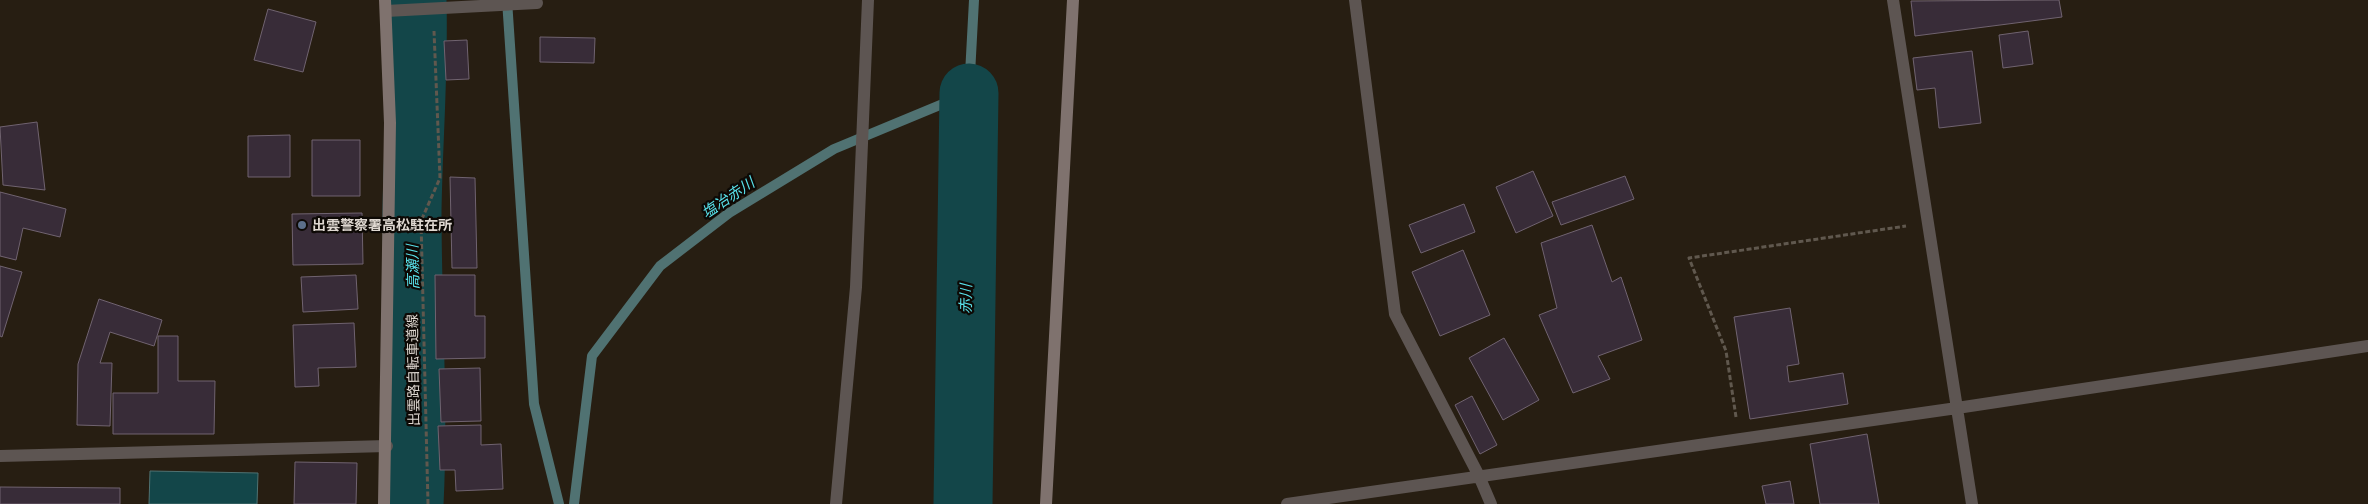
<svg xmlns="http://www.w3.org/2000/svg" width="2368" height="504" font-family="Quicksand,'Noto Sans JP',sans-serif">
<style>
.water{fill:#134649;stroke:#507272}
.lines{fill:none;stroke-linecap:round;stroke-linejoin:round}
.stream{stroke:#507272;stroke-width:10}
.river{stroke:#134649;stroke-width:59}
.building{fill:#382c38;stroke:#706370}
.path{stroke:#60584e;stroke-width:3;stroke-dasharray:5 2.5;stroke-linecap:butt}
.lane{stroke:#5d5552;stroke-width:12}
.street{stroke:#5d5552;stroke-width:12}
.secondary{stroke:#7f726e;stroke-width:12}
.service-dot{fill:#5c6f8a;stroke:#0d0905;stroke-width:2}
.labels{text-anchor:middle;stroke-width:4.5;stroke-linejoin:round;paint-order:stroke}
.poi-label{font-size:14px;font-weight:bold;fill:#dfd8d1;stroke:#0d0905;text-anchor:start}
.street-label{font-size:14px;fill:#dfd8d1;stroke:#0d0905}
.water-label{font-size:15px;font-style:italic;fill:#59e2eb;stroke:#0d0905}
</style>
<rect width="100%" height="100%" fill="#271e12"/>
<path class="water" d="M 150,471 L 258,473 L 257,504 L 149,504 Z"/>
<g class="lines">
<path class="stream" d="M 507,0 L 534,404 L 559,504
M 574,504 L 592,356 L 660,266 L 729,213 L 834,149 L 969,93 L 974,0"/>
<path class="river" d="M 414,504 C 419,407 412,310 412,212 C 413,141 419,71 417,0
M 963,504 L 969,93"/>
</g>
<path class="building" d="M 2059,0 L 2062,17 L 1915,36 L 1911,1 Z
M 268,9 L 316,22 L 303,72 L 254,60 Z
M 2028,31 L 2033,64 L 2003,68 L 1999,35 Z
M 540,37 L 595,38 L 594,63 L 540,62 Z
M 467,40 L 469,79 L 446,80 L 444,41 Z
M 1972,51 L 1981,123 L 1939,128 L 1935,88 L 1917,90 L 1913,58 Z
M 37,122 L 45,190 L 3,185 L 0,127 Z
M 290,135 L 290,177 L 248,177 L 248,136 Z
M 312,140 L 360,140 L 360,196 L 312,196 Z
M 1533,171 L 1553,216 L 1516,233 L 1496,187 Z
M 1625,176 L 1634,199 L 1561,225 L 1552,202 Z
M 450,177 L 475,178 L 477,268 L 452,268 Z
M 0,192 L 66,209 L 60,237 L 23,228 L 16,260 L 0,256 Z
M 1464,204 L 1475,232 L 1421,253 L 1409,225 Z
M 362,213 L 363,264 L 293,265 L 292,214 Z
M 1592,225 L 1612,282 L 1621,277 L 1642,340 L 1598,356 L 1610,379 L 1573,393 L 1539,315 L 1557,308 L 1541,243 Z
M 1463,250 L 1490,315 L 1440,336 L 1412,272 Z
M 0,266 L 22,272 L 2,337 L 0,336 Z
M 356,275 L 358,309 L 303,312 L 301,277 Z
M 435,275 L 475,275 L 475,316 L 485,316 L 485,358 L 436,359 Z
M 99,299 L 162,320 L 154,346 L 110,332 L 100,363 L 112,363 L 110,426 L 77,425 L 78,364 Z
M 1790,308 L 1799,364 L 1787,366 L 1789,382 L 1843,373 L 1848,404 L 1750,419 L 1734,317 Z
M 354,323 L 356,367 L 318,368 L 319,386 L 295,387 L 293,325 Z
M 158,336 L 178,336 L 178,381 L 215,381 L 214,434 L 113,434 L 113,393 L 158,393 Z
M 1504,338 L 1539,400 L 1503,420 L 1469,358 Z
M 480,368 L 481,421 L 441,422 L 439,369 Z
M 1472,396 L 1497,445 L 1480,454 L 1455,405 Z
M 481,425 L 481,445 L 501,444 L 503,489 L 456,491 L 455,470 L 440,470 L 438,426 Z
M 1867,434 L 1879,504 L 1820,504 L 1810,444 Z
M 295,462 L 357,463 L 356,504 L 294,504 Z
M 1790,481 L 1794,504 L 1766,504 L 1762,486 Z
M 0,487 L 120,488 L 120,504 L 0,504 Z"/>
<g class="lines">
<path class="path" d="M 1736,417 L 1726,351 L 1689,258 L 1906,226
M 428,504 L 421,221 L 440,178 L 434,31"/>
<path class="lane" d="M 836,504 L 856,287 L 868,0"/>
<path class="street" d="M 1355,0 L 1395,314 L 1479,476 L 1491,504
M 1893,0 L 1972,504
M 386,11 L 537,3
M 0,456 L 387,446
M 1287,504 L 1957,408 L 2368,346"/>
<path class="secondary" d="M 384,504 L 390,123 L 385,0
M 1046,504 L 1073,0"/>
</g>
<circle class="service-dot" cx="302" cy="225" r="5"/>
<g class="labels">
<g class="poi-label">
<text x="312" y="230">出雲警察署高松駐在所</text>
</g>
<g class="street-label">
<text transform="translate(413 370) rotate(-91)" y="5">出雲路自転車道線</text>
</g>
<g class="water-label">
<text transform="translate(728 198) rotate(-34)" y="5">塩冶赤川</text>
<text transform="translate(413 267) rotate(-91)" y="5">高瀬川</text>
<text transform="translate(966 299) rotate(-89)" y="5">赤川</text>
</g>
</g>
</svg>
